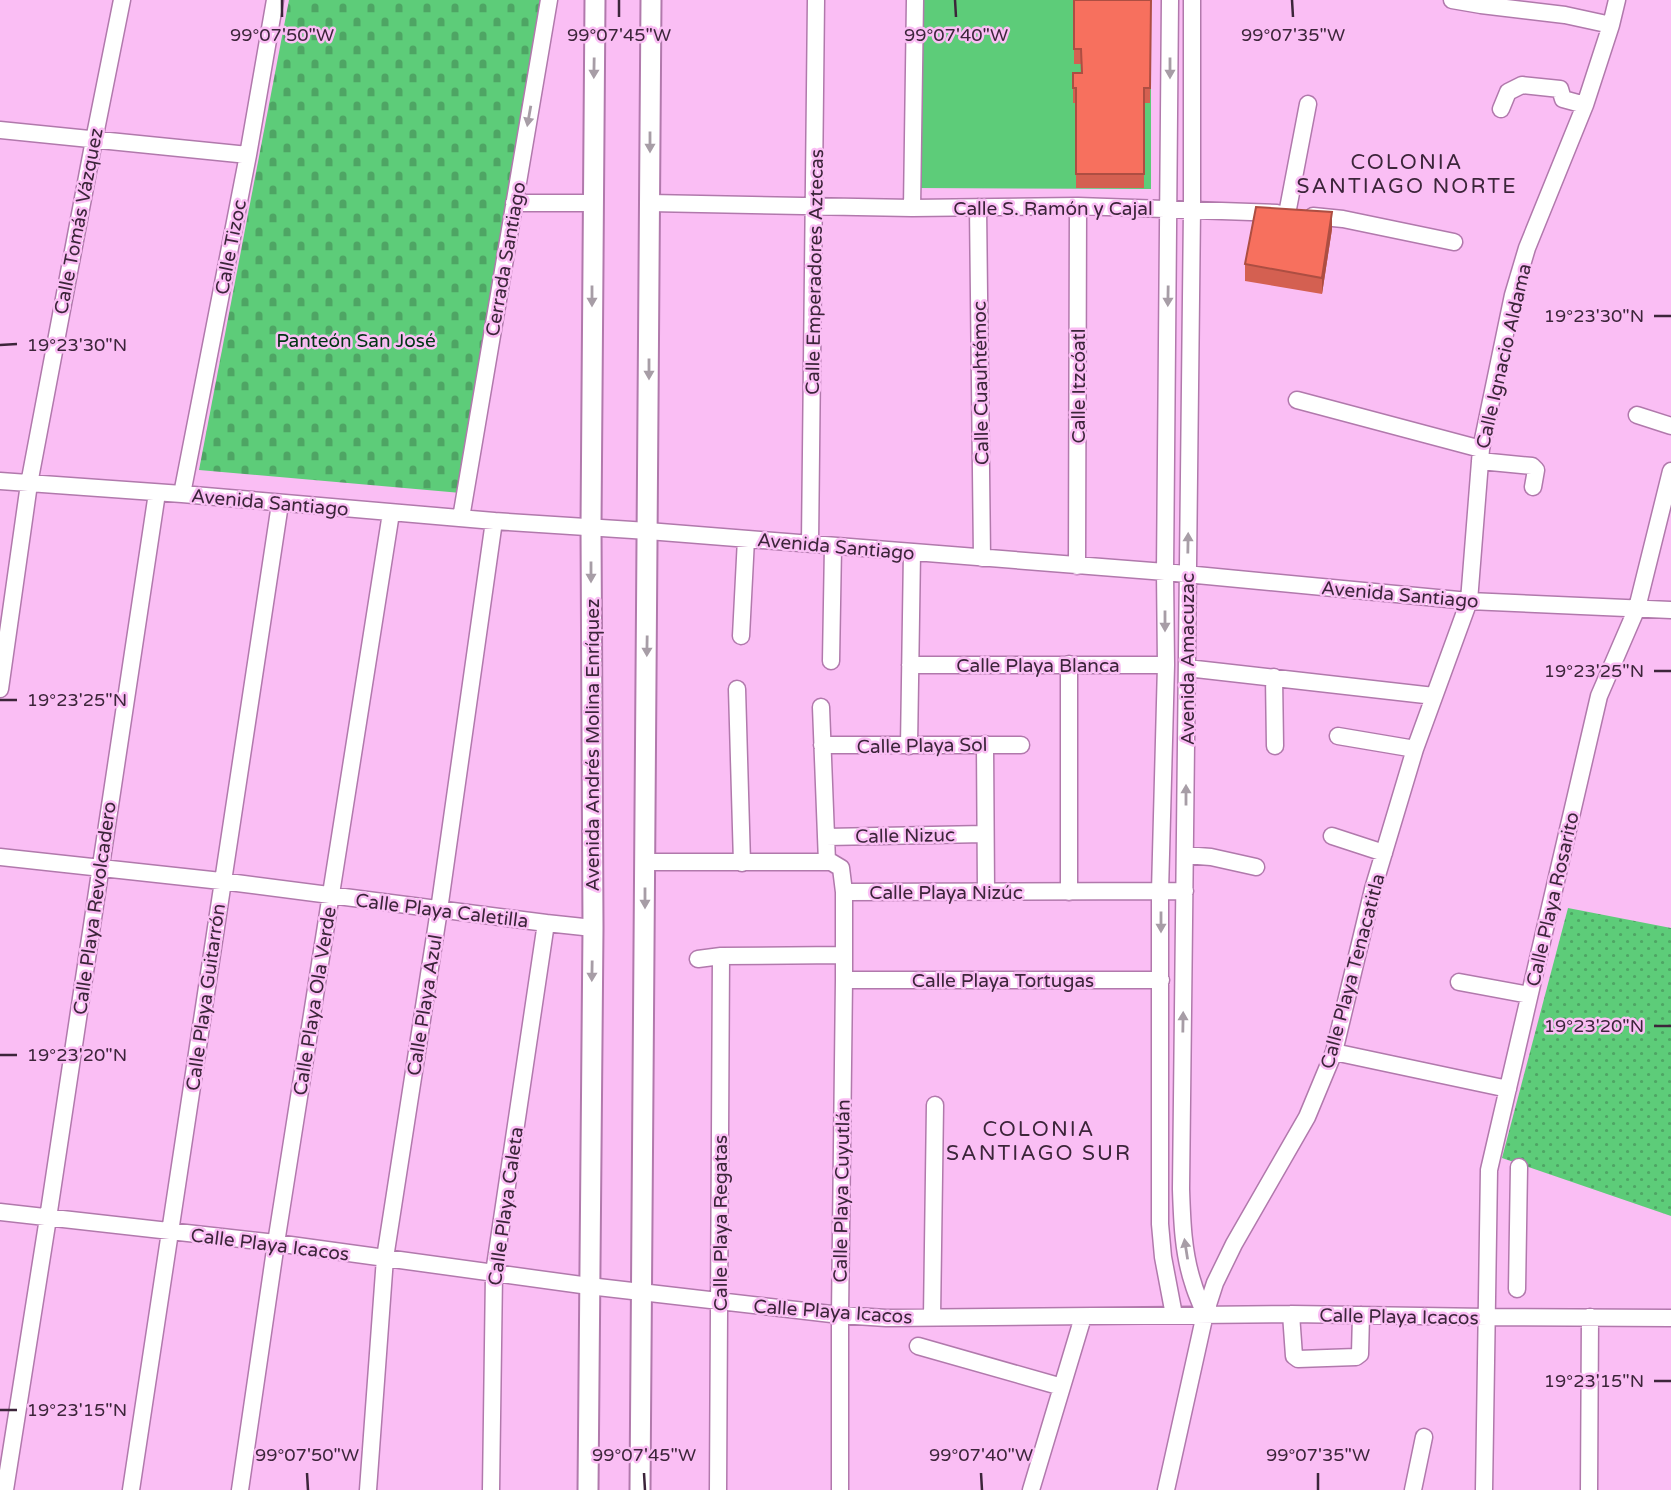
<svg xmlns="http://www.w3.org/2000/svg" width="1671" height="1490" font-family="'Varela Round',sans-serif">
<style>
.grass{fill:url(#grass-dots)}
.cemetery{fill:url(#cemetery-stones)}
.green{fill:#5dcc79}
.lines{fill:none;stroke-linecap:round;stroke-linejoin:round}
.minor-casing{stroke:#b179ac;stroke-width:19}
.major-casing{stroke:#b179ac;stroke-width:23}
.minor{stroke:#fff;stroke-width:16}
.major{stroke:#fff;stroke-width:19}
.wall{fill:#d46051}
.shaded-wall{fill:#ad4e42}
.building{fill:#f7705e;stroke:#ad4e42;stroke-width:2}
.oneway{fill:#a79da6}
.ticks{fill:none;stroke:#3c253a;stroke-width:2.5}
.labels{text-anchor:middle;stroke-width:5;stroke-linejoin:round;paint-order:stroke}
.street-label{font-size:19px;fill:#3c253a;stroke:#fabef4}
.park-label{font-size:19px;fill:#003513;stroke:#fabef4}
.neighbourhood-label{font-size:21px;letter-spacing:2px;fill:#3c253a;stroke:#fabef4}
.ticks-label{font-size:18px;text-anchor:middle;fill:#3c253a;stroke:#fabef4;stroke-width:5;stroke-linejoin:round;paint-order:stroke}
</style>
<defs>
<pattern id="grass-dots" width="8" height="8" patternUnits="userSpaceOnUse" patternTransform="scale(1.75)"><rect width="8" height="8" fill="#5dcc79"/><path d="M2 2h.1M6 6h.1" fill="none" stroke="#4ea564" stroke-width="1.8" stroke-linecap="round"/></pattern>
<pattern id="cemetery-stones" width="16" height="16" patternUnits="userSpaceOnUse" patternTransform="scale(1.75)"><rect width="16" height="16" fill="#5dcc79"/><path d="M2 7V4a2 2 0 0 1 4 0v3zM10 15v-3a2 2 0 0 1 4 0v3z" fill="#4ea564"/></pattern>
</defs>
<rect width="100%" height="100%" fill="#fabef4"/>
<path class="grass" d="M 1568,908 L 1671,928 L 1671,1216 L 1502,1158 Z"/>
<path class="cemetery" d="M 289,0 L 545,0 L 461,493 L 199,470 Z"/>
<path class="green" d="M 920,0 L 1151,0 L 1151,189 L 917,188 Z"/>
<g class="lines">
<g class="minor-casing">
<path id="minor" d="M 1170,0 L 1165,572 L 1166,665 L 1160,892 L 1160,1224 L 1163,1257 L 1174,1315
M 1192,0 L 1192,209 L 1181,1189 C 1182,1220 1183,1253 1193,1283 C 1196,1294 1201,1304 1205,1314
M 1452,0 L 1481,5 L 1565,15 L 1611,25
M 1501,109 L 1508,92 L 1522,85 L 1560,89 L 1563,99 L 1585,105
M 0,130 L 248,155
M 514,203 L 593,203
M 650,203 L 912,208 L 1078,206 L 1277,213
M 978,207 L 982,558
M 912,208 L 915,0
M 1287,214 L 1308,104
M 1313,216 L 1343,219 L 1454,242
M 1297,400 L 1481,449
M 1637,415 L 1671,426
M 1480,461 L 1532,466 L 1536,470 L 1533,487
M 0,481 L 182,494 L 494,521 L 648,531 L 1165,572 L 1469,601 L 1671,610
M 182,494 L 248,155 L 275,0
M 461,518 L 549,0
M 810,543 L 816,0
M 1077,566 L 1078,206
M 741,636 L 746,539
M 831,661 L 833,546
M 1069,664 L 1069,892
M 910,665 L 1166,665
M 1187,668 L 1434,696
M 1274,677 L 1275,746
M 0,689 L 29,484 L 94,140 L 122,0
M 737,689 L 742,863
M 821,707 L 827,862
M 1338,736 L 1415,749
M 985,744 L 986,892
M 822,745 L 1021,745
M 909,746 L 912,552
M 1332,836 L 1384,853
M 826,837 L 985,834
M 1185,855 L 1211,857 L 1256,867
M 0,857 L 221,881 L 546,923 L 593,928
M 645,862 L 831,862 L 841,868 L 844,892 L 844,980 L 840,1315 L 840,1490
M 844,892 L 1185,891
M 698,959 L 721,956 L 844,955
M 844,980 L 1161,980
M 1459,982 L 1529,995
M 1334,1052 L 1508,1089
M 0,1212 L 276,1243 L 589,1286 L 840,1315 L 886,1318 L 1291,1314 L 1487,1317 L 1671,1318
M 1517,1289 L 1519,1167
M 1291,1314 L 1294,1356 L 1298,1359 L 1356,1357 L 1360,1354 L 1361,1315
M 932,1317 L 935,1105
M 918,1346 L 1062,1387
M 5,1490 L 48,1218 L 157,493
M 131,1490 C 182,1161 229,832 280,504
M 240,1490 L 276,1243 L 391,513
M 368,1490 L 385,1258 L 439,910 L 494,521
M 491,1490 L 494,1273 L 546,923
M 718,1490 L 721,956
M 1031,1490 L 1083,1317
M 1166,1490 L 1205,1314 L 1215,1283 L 1234,1244 L 1307,1117 L 1334,1052 L 1373,889 L 1415,749 L 1469,601 L 1481,449 L 1513,295 L 1527,248 L 1585,105 L 1611,25 L 1617,0
M 1413,1490 L 1424,1437
M 1484,1490 L 1489,1170 L 1599,696 L 1637,608 L 1671,471
M 1589,1490 L 1590,1317"/>
</g>
<g class="major-casing">
<path id="major" d="M 588,1490 L 593,928 L 591,527 L 595,0
M 640,1490 L 651,0"/>
</g>
<use href="#minor" class="minor"/>
<use href="#major" class="major"/>
</g>
<path class="wall" d="M 1074,0 L 1151,0 L 1150,103 L 1144,103 L 1144,188 L 1076,188 L 1076,103 L 1073,103 L 1073,73 L 1081,73 L 1081,64 L 1074,64 Z
M 1332,229 L 1322,294 L 1245,281 L 1245,264 Z"/>
<path class="shaded-wall" d="M 1332,212 L 1332,229 L 1322,294 L 1322,278 Z"/>
<path class="building" d="M 1074,0 L 1151,0 L 1150,88 L 1144,88 L 1144,174 L 1076,174 L 1076,88 L 1073,88 L 1073,73 L 1082,73 L 1081,49 L 1074,49 Z
M 1256,207 L 1332,212 L 1322,278 L 1245,264 Z"/>
<defs><path id="oneway-solid" d="M-6-.8H1V-3.2L6.5 0L1 3.2V.8H-6Z" transform="scale(1.75)"/></defs>
<g class="oneway">
<use href="#oneway-solid" transform="translate(594 68) rotate(91)"/>
<use href="#oneway-solid" transform="translate(1170 68) rotate(90)"/>
<use href="#oneway-solid" transform="translate(529 116) rotate(100)"/>
<use href="#oneway-solid" transform="translate(650 142) rotate(90)"/>
<use href="#oneway-solid" transform="translate(592 296) rotate(90)"/>
<use href="#oneway-solid" transform="translate(1168 296) rotate(91)"/>
<use href="#oneway-solid" transform="translate(649 369) rotate(90)"/>
<use href="#oneway-solid" transform="translate(1188 543) rotate(-89)"/>
<use href="#oneway-solid" transform="translate(591 572) rotate(90)"/>
<use href="#oneway-solid" transform="translate(1165 621) rotate(90)"/>
<use href="#oneway-solid" transform="translate(647 646) rotate(91)"/>
<use href="#oneway-solid" transform="translate(1186 795) rotate(-90)"/>
<use href="#oneway-solid" transform="translate(645 898) rotate(90)"/>
<use href="#oneway-solid" transform="translate(1161 922) rotate(90)"/>
<use href="#oneway-solid" transform="translate(592 971) rotate(91)"/>
<use href="#oneway-solid" transform="translate(1183 1022) rotate(-89)"/>
<use href="#oneway-solid" transform="translate(1186 1249) rotate(-99)"/>
</g>
<path class="ticks" d="M 282,0 L 282,17M 619,0 L 619,17M 955,0 L 956,17M 1292,0 L 1293,17M 1654,316 L 1671,316M 0,345 L 17,344M 1654,671 L 1671,671M 0,700 L 17,700M 1654,1026 L 1671,1026M 0,1055 L 17,1055M 1654,1381 L 1671,1381M 0,1410 L 17,1410M 307,1473 L 308,1490M 644,1473 L 645,1490M 981,1473 L 982,1490M 1318,1473 L 1318,1490"/>
<g class="labels">
<g class="street-label">
<text x="1053" y="215">Calle S. Ramón y Cajal</text>
<text transform="translate(78 221) rotate(-79)" y="7">Calle Tomás Vázquez</text>
<text transform="translate(230 247) rotate(-79)" y="7">Calle Tizoc</text>
<text transform="translate(505 259) rotate(-80)" y="7">Cerrada Santiago</text>
<text transform="translate(814 272) rotate(-89)" y="7">Calle Emperadores Aztecas</text>
<text transform="translate(1503 356) rotate(-77)" y="7">Calle Ignacio Aldama</text>
<text transform="translate(980 383) rotate(-91)" y="7">Calle Cuauhtémoc</text>
<text transform="translate(1078 386) rotate(-90)" y="7">Calle Itzcóatl</text>
<text transform="translate(270 502) rotate(5)" y="7">Avenida Santiago</text>
<text transform="translate(836 546) rotate(5)" y="7">Avenida Santiago</text>
<text transform="translate(1400 594) rotate(5)" y="7">Avenida Santiago</text>
<text transform="translate(1187 659) rotate(-90)" y="7">Avenida Amacuzac</text>
<text x="1038" y="672">Calle Playa Blanca</text>
<text transform="translate(592 745) rotate(-90)" y="7">Avenida Andrés Molina Enríquez</text>
<text transform="translate(922 745) rotate(-1)" y="7">Calle Playa Sol</text>
<text transform="translate(905 835) rotate(-1)" y="7">Calle Nizuc</text>
<text x="946" y="899">Calle Playa Nizúc</text>
<text transform="translate(1552 899) rotate(-77)" y="7">Calle Playa Rosarito</text>
<text transform="translate(94 908) rotate(-82)" y="7">Calle Playa Revolcadero</text>
<text transform="translate(442 910) rotate(7)" y="7">Calle Playa Caletilla</text>
<text transform="translate(1352 971) rotate(-75)" y="7">Calle Playa Tenacatitla</text>
<text x="1003" y="987">Calle Playa Tortugas</text>
<text transform="translate(205 997) rotate(-82)" y="7">Calle Playa Guitarrón</text>
<text transform="translate(314 1001) rotate(-81)" y="7">Calle Playa Ola Verde</text>
<text transform="translate(424 1005) rotate(-81)" y="7">Calle Playa Azul</text>
<text transform="translate(841 1191) rotate(-89)" y="7">Calle Playa Cuyutlán</text>
<text transform="translate(505 1206) rotate(-82)" y="7">Calle Playa Caleta</text>
<text transform="translate(720 1223) rotate(-90)" y="7">Calle Playa Regatas</text>
<text transform="translate(270 1244) rotate(7)" y="7">Calle Playa Icacos</text>
<text transform="translate(833 1311) rotate(4)" y="7">Calle Playa Icacos</text>
<text transform="translate(1399 1316) rotate(1)" y="7">Calle Playa Icacos</text>
</g>
<g class="park-label">
<text x="356" y="347">Panteón San José</text>
</g>
<g class="neighbourhood-label">
<text x="1407" y="169">COLONIA<tspan x="1407" dy="24">SANTIAGO NORTE</tspan></text>
<text x="1039" y="1136">COLONIA<tspan x="1039" dy="24">SANTIAGO SUR</tspan></text>
</g>
</g>
<g class="ticks-label">
<text x="282" y="41">99°07'50"W</text>
<text x="619" y="41">99°07'45"W</text>
<text x="956" y="41">99°07'40"W</text>
<text x="1293" y="41">99°07'35"W</text>
<text x="1594" y="322">19°23'30"N</text>
<text x="77" y="351">19°23'30"N</text>
<text x="1594" y="677">19°23'25"N</text>
<text x="77" y="706">19°23'25"N</text>
<text x="1594" y="1032">19°23'20"N</text>
<text x="77" y="1061">19°23'20"N</text>
<text x="1594" y="1387">19°23'15"N</text>
<text x="77" y="1416">19°23'15"N</text>
<text x="307" y="1461">99°07'50"W</text>
<text x="644" y="1461">99°07'45"W</text>
<text x="981" y="1461">99°07'40"W</text>
<text x="1318" y="1461">99°07'35"W</text>
</g>
</svg>
